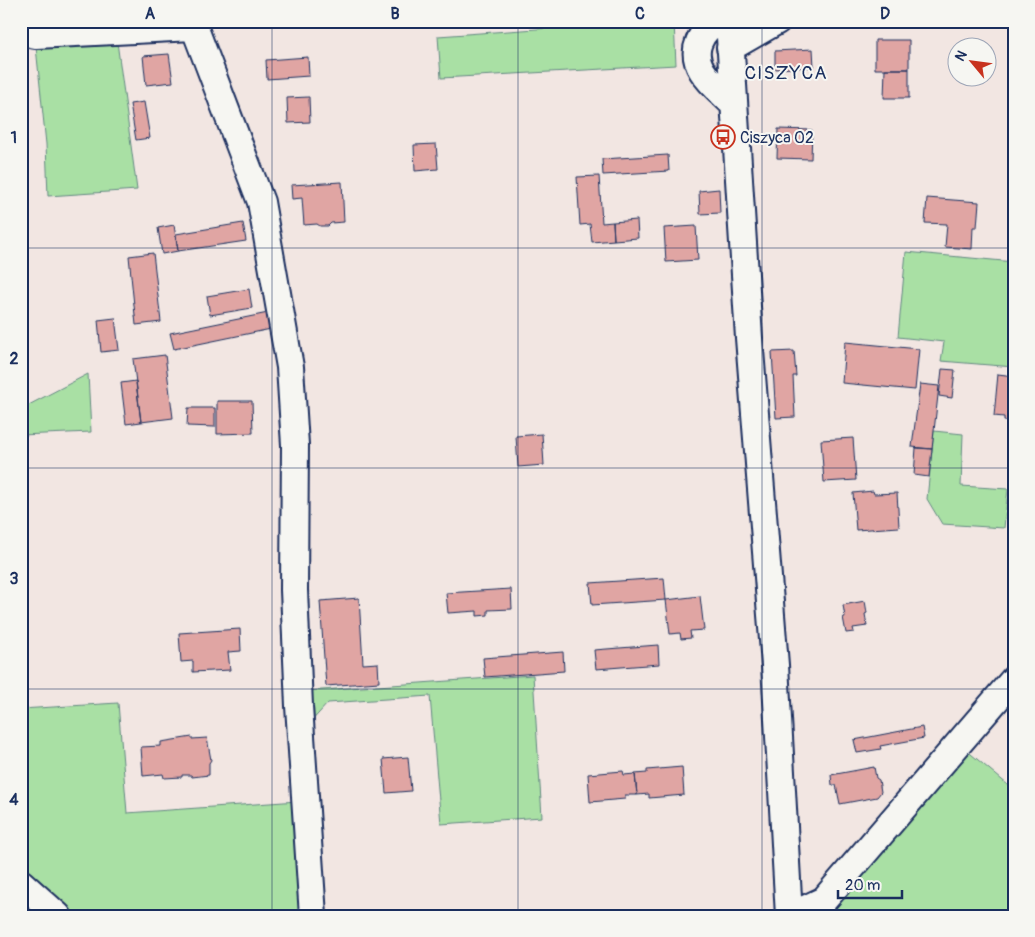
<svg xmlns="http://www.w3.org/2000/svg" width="1035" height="937" font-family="Pangolin,sans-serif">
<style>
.green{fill:#a9e0a4;stroke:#628881}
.building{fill:#e0a5a3;stroke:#1b2f5e}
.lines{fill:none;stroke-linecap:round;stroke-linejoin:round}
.minor-casing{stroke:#1b2f5e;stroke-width:30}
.minor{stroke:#f6f6f2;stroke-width:26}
.grid{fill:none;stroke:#1b2f5e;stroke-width:1;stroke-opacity:0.55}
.labels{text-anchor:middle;stroke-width:4;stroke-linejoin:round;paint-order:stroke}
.poi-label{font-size:16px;fill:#1b2f5e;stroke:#f6f6f2;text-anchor:start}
.quarter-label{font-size:19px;letter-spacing:1px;fill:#1b2f5e;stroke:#f6f6f2}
.neatline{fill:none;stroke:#1b2f5e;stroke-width:2}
.grid-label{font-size:16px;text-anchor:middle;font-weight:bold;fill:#1b2f5e}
</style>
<rect width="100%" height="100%" fill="#f2e6e2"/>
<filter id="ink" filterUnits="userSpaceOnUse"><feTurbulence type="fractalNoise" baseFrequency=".02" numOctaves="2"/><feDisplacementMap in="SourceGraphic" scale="10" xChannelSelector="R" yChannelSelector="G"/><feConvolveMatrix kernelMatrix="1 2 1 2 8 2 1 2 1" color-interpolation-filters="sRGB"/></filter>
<g filter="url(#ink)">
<path class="green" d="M 649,21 L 674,21 L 676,65 L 441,78 L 438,36 Z
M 117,42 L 137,190 L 48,196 L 46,144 L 36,47 Z
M 906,252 L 1014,262 L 1014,367 L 941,361 L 944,342 L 898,337 Z
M 88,374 L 91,432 L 21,435 L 21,409 Z
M 934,431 L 963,434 L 961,486 L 1008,489 L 1004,528 L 942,524 L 927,499 Z
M 533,675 L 542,817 L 441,824 L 430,696 L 328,703 L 309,724 L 307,691 Z
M 118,703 L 127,813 L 298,801 L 305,916 L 75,916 L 21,867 L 21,709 Z
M 965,749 L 1014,790 L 1014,916 L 822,916 Z"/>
<path class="building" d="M 934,21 L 949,21 L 949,25 L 934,26 Z
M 875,40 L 909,40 L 909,69 L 875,69 Z
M 813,49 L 814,67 L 775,69 L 775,51 Z
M 169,54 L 173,82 L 146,85 L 143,56 Z
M 308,57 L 309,76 L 267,79 L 266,60 Z
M 885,69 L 909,69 L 909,98 L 884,98 Z
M 309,97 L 310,122 L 288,123 L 287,98 Z
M 144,102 L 150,138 L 136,140 L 130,104 Z
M 778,129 L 812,130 L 811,159 L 777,158 Z
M 436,144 L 438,169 L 415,171 L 414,145 Z
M 668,155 L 669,171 L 603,175 L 602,159 Z
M 599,176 L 602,223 L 613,222 L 614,240 L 592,242 L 590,224 L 580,225 L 577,177 Z
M 342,182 L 344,222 L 331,223 L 328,226 L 320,226 L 317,224 L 304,225 L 302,198 L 292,199 L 291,185 Z
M 719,189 L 720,213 L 700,214 L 699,191 Z
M 927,198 L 979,202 L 977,227 L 973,227 L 972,249 L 945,247 L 947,224 L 925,223 Z
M 637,220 L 638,238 L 614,240 L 613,222 Z
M 243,223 L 246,241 L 178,251 L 176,234 Z
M 174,225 L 178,251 L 162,254 L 158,228 Z
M 696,226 L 698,260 L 666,262 L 664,228 Z
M 153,253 L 161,322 L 136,325 L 129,256 Z
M 249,289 L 252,308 L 210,315 L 207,296 Z
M 268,313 L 271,329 L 174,349 L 170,333 Z
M 115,318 L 119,350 L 101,352 L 98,320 Z
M 845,342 L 919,349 L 915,390 L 842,383 Z
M 794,351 L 796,376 L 793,376 L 795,417 L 776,418 L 772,352 Z
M 165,355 L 173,418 L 141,422 L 133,359 Z
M 942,369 L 955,370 L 952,398 L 939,396 Z
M 998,374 L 1014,376 L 1012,404 L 1014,422 L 1004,421 L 1004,417 L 994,416 Z
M 136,381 L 141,422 L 126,424 L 121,383 Z
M 920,384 L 939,386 L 932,449 L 912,447 Z
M 217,401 L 252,401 L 253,433 L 217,434 Z
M 188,408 L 215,408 L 215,427 L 187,426 Z
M 542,434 L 544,465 L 518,467 L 516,436 Z
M 853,438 L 856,480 L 824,482 L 821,440 Z
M 916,448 L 932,449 L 929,477 L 914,475 Z
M 873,491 L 874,494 L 897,493 L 899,527 L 856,530 L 853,493 Z
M 664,578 L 666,600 L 592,605 L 590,583 Z
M 511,589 L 512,609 L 488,610 L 488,615 L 477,616 L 477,611 L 448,613 L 446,593 Z
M 700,596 L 704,630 L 690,631 L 691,638 L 681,639 L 680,633 L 670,634 L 666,600 Z
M 359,598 L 363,664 L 378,663 L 379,682 L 326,686 L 320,601 Z
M 865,601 L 867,613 L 865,614 L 867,626 L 853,628 L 854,632 L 846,633 L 843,617 L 845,617 L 843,605 Z
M 240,629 L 241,651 L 228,652 L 230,670 L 193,672 L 193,661 L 181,662 L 179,633 Z
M 658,645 L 659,664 L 596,669 L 594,650 Z
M 563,652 L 564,671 L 485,677 L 483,658 Z
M 922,727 L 924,738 L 880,746 L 881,749 L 857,753 L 854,740 Z
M 192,737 L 192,739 L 207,738 L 211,760 L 209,763 L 209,775 L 192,777 L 191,775 L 182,775 L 182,777 L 164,778 L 163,774 L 143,776 L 141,747 L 161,746 L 161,742 Z
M 408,757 L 411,791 L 386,793 L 383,759 Z
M 682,767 L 684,795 L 649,798 L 649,794 L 637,795 L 635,774 L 647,773 L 647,770 Z
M 874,767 L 876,778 L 879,780 L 881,792 L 877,797 L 840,804 L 836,785 L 832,785 L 831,775 Z
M 623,771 L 624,775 L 635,774 L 637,795 L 625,795 L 625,799 L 590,802 L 588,774 Z"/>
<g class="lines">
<g class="minor-casing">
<path id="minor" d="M 192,21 L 261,202 L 290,367 L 295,445 L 294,590 L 299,706 L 313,916
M 721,21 C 710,26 704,30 699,42 C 688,68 718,88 734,105
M 729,21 L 749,338 L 775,665 L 789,916
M 21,32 L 36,35 L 193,27
M 730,48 L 777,21
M 21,883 L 58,916
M 790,916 L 824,900 L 1014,679"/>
</g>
<use href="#minor" class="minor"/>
</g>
</g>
<path class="grid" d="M 272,21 L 272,916M 518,21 L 518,916M 762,21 L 762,916M 21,248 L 1014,248M 21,468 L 1014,468M 21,689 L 1014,689"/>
<defs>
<g id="bus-ring" transform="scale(1.25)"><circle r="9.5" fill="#f6f6f2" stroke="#c8321e" stroke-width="1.5"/><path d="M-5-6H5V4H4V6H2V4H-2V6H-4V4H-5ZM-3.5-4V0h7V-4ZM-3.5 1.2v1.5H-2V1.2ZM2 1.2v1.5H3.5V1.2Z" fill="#c8321e"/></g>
</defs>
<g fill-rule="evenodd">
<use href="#bus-ring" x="723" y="137"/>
</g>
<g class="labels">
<g class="poi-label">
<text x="740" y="143">Ciszyca 02</text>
</g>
<g class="quarter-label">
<text x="786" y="79">CISZYCA</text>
</g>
</g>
<rect width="1035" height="937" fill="none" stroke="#f6f6f2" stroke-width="55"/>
<g transform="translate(972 62) rotate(299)"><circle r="24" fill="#f6f6f2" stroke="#9ea6b7"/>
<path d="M0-4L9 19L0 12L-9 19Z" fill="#c8321e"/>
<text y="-8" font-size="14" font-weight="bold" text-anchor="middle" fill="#1b2f5e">N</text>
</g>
<path d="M838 890v8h64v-8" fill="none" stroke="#1b2f5e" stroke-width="2.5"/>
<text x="845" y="890" font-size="15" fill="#1b2f5e" stroke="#f6f6f2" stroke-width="4" paint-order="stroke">20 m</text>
<rect x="28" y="28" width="980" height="882" class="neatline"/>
<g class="grid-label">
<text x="150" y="19">A</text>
<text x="395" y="19">B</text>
<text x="640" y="19">C</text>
<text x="885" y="19">D</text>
<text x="14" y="143">1</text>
<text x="14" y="364">2</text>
<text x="14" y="584">3</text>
<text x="14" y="805">4</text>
</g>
</svg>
